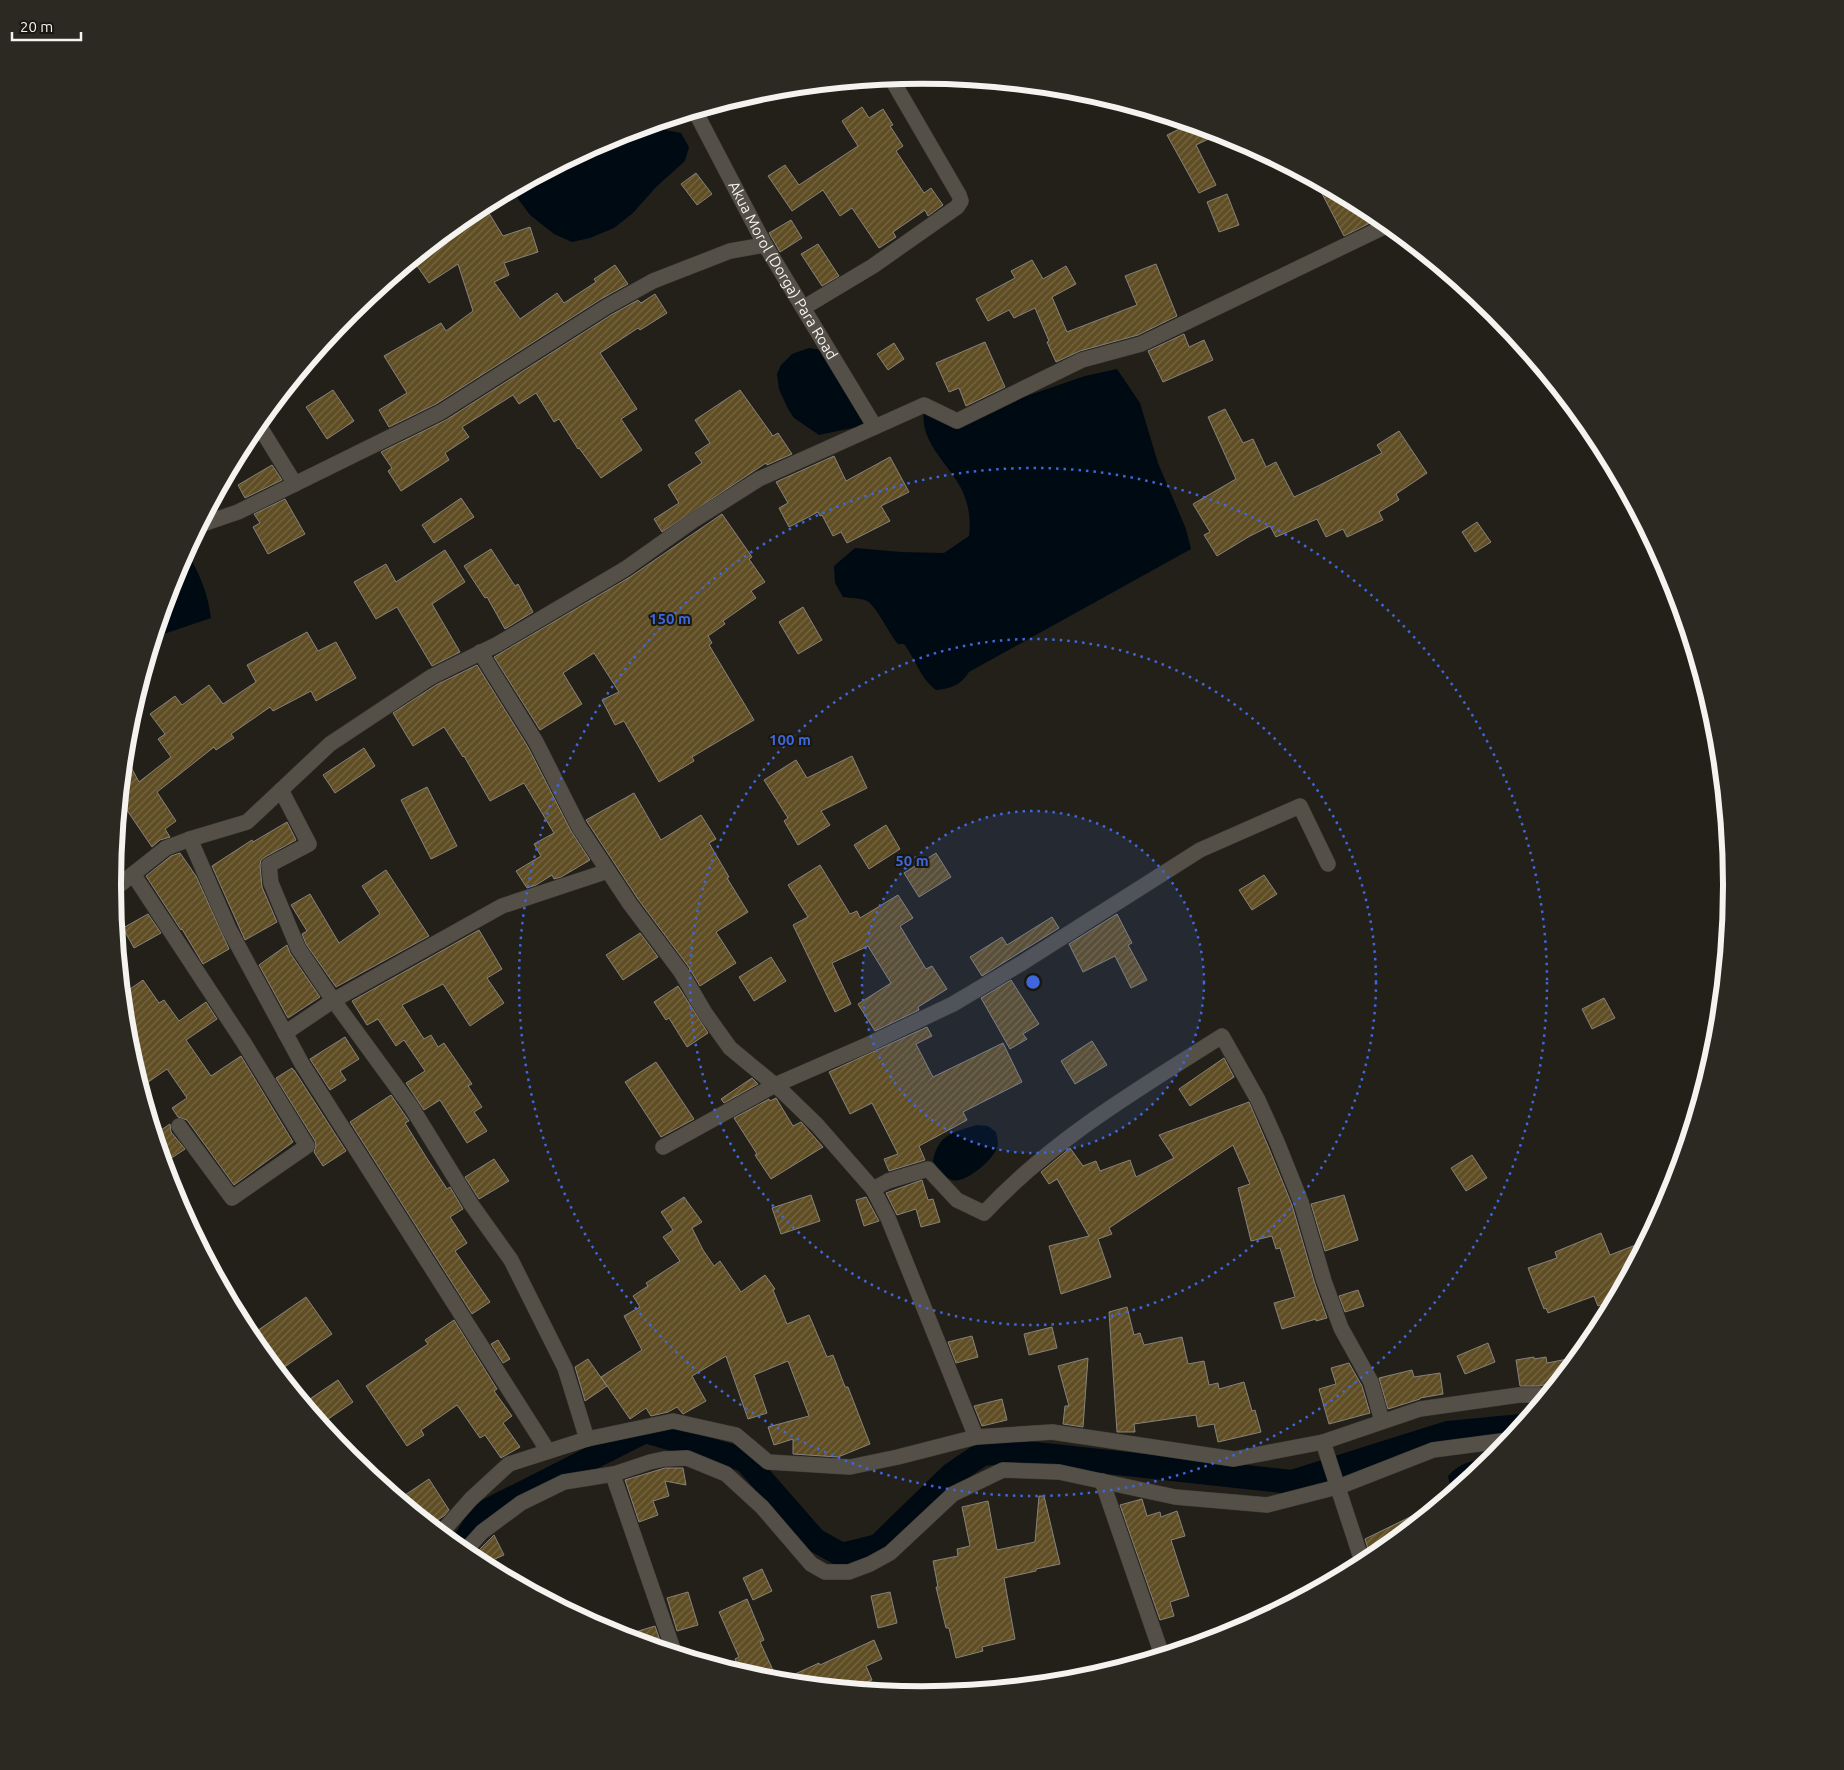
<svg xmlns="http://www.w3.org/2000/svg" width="1844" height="1770" font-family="Ubuntu,sans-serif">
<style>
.water{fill:#000a13}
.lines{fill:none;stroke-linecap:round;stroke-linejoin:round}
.canal{stroke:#000a13;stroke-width:24}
.building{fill:url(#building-hatch);stroke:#87837b}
.street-casing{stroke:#403d38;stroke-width:16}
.street{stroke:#545048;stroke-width:15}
.ring{fill:none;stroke:#3d67db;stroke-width:2.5;stroke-dasharray:2.5 5}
.labels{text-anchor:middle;stroke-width:4;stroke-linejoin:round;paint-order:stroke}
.street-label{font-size:15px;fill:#f5f3ef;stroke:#1a1711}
.rim{fill:none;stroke:#f5f3ef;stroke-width:6}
.centre{fill:#3d67db;stroke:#1a1711;stroke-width:2.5}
.ring-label{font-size:15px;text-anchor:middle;font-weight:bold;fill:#3d67db;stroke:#1a1711;stroke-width:4;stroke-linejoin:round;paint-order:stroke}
</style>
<defs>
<pattern id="building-hatch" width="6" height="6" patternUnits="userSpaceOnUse" patternTransform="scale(1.25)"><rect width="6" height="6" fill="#5f4d24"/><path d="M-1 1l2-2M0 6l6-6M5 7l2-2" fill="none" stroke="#776744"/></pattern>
</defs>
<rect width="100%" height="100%" fill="#23201a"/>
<path class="water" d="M 650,125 L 655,128 L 681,133 L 689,147 L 685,161 L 656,187 L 633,213 L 614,228 L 590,238 L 572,242 L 554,234 L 530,215 L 513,192 L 514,189 L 612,137 Z
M 809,348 L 821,350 L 867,423 L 857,427 L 819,435 L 794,418 L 788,409 L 779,389 L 777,374 L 781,365 L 792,354 Z
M 1117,369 L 1140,403 L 1158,463 L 1186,529 L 1191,549 L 969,672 C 961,685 950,689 936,690 C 920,678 916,660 904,644 L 898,644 C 889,634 877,607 867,601 C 861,598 850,598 843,597 L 835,583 L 834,566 L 855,548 L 901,552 L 944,553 L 969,536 C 971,521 969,505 962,490 C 950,465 919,442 924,411 L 940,418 L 1018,399 L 1085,376 Z
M 186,551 C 199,572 208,593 211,618 L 155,637 L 174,575 Z
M 977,1125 L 988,1126 L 996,1132 C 997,1137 999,1143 997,1148 C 993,1160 965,1184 952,1180 C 942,1177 938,1168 933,1161 C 938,1134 954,1132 977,1125 Z
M 1488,1459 L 1492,1460 L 1452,1493 L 1448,1476 C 1460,1463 1471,1460 1488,1459 Z"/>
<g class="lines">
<path class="canal" d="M 460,1549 L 481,1514 L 645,1431 L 745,1460 L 815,1540 L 842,1555 L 878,1546 L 951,1475 L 982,1454 L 1008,1451 L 1292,1482 L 1448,1433 L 1521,1426"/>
</g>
<path class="building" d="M 862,107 L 869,118 L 883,109 L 893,125 L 890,126 L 903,146 L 896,151 L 924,193 L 931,188 L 943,205 L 928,216 L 925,210 L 893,232 L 896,237 L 879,248 L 852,208 L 840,216 L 823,190 L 792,211 L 768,176 L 785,165 L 799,185 L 858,146 L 842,121 Z
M 1190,124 L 1221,133 L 1196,145 L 1216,185 L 1199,193 L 1167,135 Z
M 696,173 L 712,194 L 697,205 L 681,184 Z
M 1316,182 L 1372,212 L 1380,218 L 1344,236 Z
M 1227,194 L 1239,225 L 1219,232 L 1207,202 Z
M 484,205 L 503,236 L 530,227 L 538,252 L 504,263 L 509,275 L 494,282 L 520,319 L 557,293 L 564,303 L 596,282 L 594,279 L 615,265 L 628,284 L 601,299 L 436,404 L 389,427 L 379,410 L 407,393 L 384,356 L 441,323 L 446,331 L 473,311 L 458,264 L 429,283 L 413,260 L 472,211 Z
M 791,220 L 802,238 L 780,252 L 769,233 Z
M 818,244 L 839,276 L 822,286 L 801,254 Z
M 1032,260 L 1043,279 L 1066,266 L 1076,284 L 1052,297 L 1067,332 L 1137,305 L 1125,276 L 1156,264 L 1177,316 L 1138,335 L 1080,351 L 1056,362 L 1047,342 L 1049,341 L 1035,308 L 1014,318 L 1009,310 L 988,321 L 976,299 L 1015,278 L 1011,271 Z
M 655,294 L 667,313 L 640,330 L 638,328 L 600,353 L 637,409 L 621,419 L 642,450 L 601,478 L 579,448 L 578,449 L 559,419 L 554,422 L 536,393 L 519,404 L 513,395 L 462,427 L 469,437 L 445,453 L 449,460 L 401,491 L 388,471 L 392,468 L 381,452 L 446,420 L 611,315 L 638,300 L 641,303 Z
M 1184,334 L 1189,347 L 1204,340 L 1213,360 L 1163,382 L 1148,351 Z
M 985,342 L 1005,387 L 966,406 L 959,388 L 949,392 L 936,363 Z
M 894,343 L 904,359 L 888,370 L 877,354 Z
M 333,390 L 354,421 L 327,439 L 306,407 Z
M 740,390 L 773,436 L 778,433 L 792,454 L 767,465 L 766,463 L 662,532 L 654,519 L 679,503 L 668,485 L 702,463 L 695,453 L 710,443 L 695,420 Z
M 1225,409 L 1243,443 L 1253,439 L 1266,467 L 1276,462 L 1294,497 L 1320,485 L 1382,453 L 1377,445 L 1399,431 L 1427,473 L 1396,494 L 1399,500 L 1379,512 L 1383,520 L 1347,537 L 1343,529 L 1326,537 L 1317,519 L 1276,537 L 1270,526 L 1250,536 L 1217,556 L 1204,535 L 1210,532 L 1193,504 L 1236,479 L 1208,417 Z
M 834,456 L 846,481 L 890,457 L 909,492 L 881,506 L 890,521 L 847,543 L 841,532 L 833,536 L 822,515 L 820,516 L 818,512 L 789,527 L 779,508 L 788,503 L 776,482 Z
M 272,465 L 282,480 L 245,498 L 238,485 Z
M 461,498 L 474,517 L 434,543 L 422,525 Z
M 285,499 L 305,534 L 268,554 L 253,527 L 260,523 L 254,514 Z
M 722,514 L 752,557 L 749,559 L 765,582 L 751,591 L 756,598 L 723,621 L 725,624 L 708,636 L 712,643 L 709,645 L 754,720 L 692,757 L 694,761 L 659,782 L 624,721 L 615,725 L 602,700 L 619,692 L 594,653 L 563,673 L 582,704 L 540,730 L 494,657 L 630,577 Z
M 1477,522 L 1491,542 L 1475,552 L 1462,532 Z
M 491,549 L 515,586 L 518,584 L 533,612 L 505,629 L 487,597 L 485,598 L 464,566 Z
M 445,550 L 465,582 L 432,604 L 460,652 L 432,666 L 397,607 L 376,619 L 354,582 L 386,564 L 396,582 Z
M 803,607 L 822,640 L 798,654 L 779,622 Z
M 307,632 L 318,651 L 336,642 L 356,678 L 316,701 L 311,691 L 273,711 L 270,707 L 231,734 L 234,738 L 216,750 L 214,747 L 157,792 L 176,821 L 165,829 L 170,837 L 160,840 L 152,847 L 120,800 L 125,756 L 139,782 L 171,757 L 158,739 L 165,734 L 150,714 L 175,696 L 182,705 L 209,685 L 223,704 L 256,682 L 247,665 Z
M 477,665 L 528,747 L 571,831 L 590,860 L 561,877 L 554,879 L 552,875 L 536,885 L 527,888 L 516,871 L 541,856 L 534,844 L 554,833 L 524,783 L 490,801 L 464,756 L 463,757 L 444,727 L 413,746 L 393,713 L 436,685 Z
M 364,748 L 375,766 L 335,793 L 323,775 Z
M 852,756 L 867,788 L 821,811 L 830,825 L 798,845 L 784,821 L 788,818 L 764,780 L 796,760 L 807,778 Z
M 427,787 L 457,846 L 431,859 L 401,800 Z
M 634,793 L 661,840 L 701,815 L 716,839 L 709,843 L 729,877 L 727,878 L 748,912 L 716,932 L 736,963 L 700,986 L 688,966 L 638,899 L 586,820 Z
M 287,822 L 296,840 L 265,857 L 261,860 L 260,865 L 262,887 L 277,922 L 245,940 L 212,866 L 252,840 L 253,842 Z
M 886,825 L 900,849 L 869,869 L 854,845 Z
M 180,853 L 196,876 L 229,949 L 203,964 L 182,929 L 181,930 L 146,876 L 171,856 Z
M 936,853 L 951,877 L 919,897 L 904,873 Z
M 820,865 L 850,914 L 857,911 L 860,918 L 898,895 L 913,918 L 900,926 L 926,969 L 932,966 L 947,989 L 918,1007 L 919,1010 L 875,1031 L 858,1004 L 891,983 L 868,946 L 832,963 L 851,1004 L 835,1012 L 793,925 L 808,917 L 788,885 Z
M 386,870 L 429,936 L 336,987 L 306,944 L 302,934 L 307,931 L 291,905 L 310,894 L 339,943 L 380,914 L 362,886 Z
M 1264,875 L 1277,894 L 1252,910 L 1239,890 Z
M 148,914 L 161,933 L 134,948 L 123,928 Z
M 1117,914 L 1132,943 L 1128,945 L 1147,980 L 1131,988 L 1115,956 L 1083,972 L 1069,944 Z
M 1052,917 L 1059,928 L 982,976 L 970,957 L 1002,937 L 1007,945 Z
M 479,930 L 502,969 L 487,978 L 504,1003 L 470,1026 L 443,984 L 402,1005 L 424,1039 L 431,1035 L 438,1047 L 444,1043 L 472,1084 L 468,1086 L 482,1107 L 474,1112 L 487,1131 L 467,1143 L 440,1100 L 424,1110 L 406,1083 L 425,1071 L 404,1040 L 396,1046 L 378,1019 L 367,1025 L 352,1001 Z
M 640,933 L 658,957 L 623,980 L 606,955 Z
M 287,945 L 290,953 L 320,997 L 288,1018 L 259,965 Z
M 771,957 L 786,981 L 754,1001 L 739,977 Z
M 143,980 L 159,1003 L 164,1000 L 179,1021 L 206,1002 L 217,1019 L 186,1040 L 211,1076 L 241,1056 L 293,1142 L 234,1185 L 187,1120 L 178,1117 L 172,1108 L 187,1098 L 167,1069 L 141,1087 L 133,1060 L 139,1055 L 127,1036 L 123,994 Z
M 1011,980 L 1039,1024 L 1023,1034 L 1027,1039 L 1010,1049 L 981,998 Z
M 678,986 L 708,1033 L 687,1047 L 669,1018 L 666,1020 L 654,1002 Z
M 1604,998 L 1615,1018 L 1592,1029 L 1582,1009 Z
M 927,1027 L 932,1036 L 916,1044 L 933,1077 L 1003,1043 L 1022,1082 L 963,1112 L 967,1120 L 919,1146 L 925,1160 L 889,1171 L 884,1159 L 898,1154 L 872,1103 L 850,1114 L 829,1072 Z
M 345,1037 L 359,1059 L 340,1071 L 346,1080 L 330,1090 L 310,1059 Z
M 1092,1041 L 1107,1065 L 1075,1084 L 1061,1061 Z
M 1224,1058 L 1234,1077 L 1190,1106 L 1179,1089 Z
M 656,1062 L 694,1119 L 661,1137 L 625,1082 Z
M 292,1068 L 293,1070 L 294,1070 L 346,1151 L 323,1166 L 314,1152 L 316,1146 L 315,1141 L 276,1078 Z
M 752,1078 L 758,1084 L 724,1103 L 721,1099 Z
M 391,1095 L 409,1121 L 405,1123 L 426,1157 L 447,1189 L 450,1187 L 463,1209 L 450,1217 L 467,1243 L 455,1251 L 490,1302 L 472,1314 L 350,1122 Z
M 776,1098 L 793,1126 L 801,1122 L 823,1147 L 771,1179 L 755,1155 L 757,1154 L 734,1118 L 769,1099 L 770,1101 Z
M 1249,1102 L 1268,1146 L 1292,1205 L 1315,1284 L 1327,1318 L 1316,1321 L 1316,1319 L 1282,1329 L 1274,1303 L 1295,1297 L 1280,1248 L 1276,1249 L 1272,1236 L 1251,1241 L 1238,1188 L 1250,1184 L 1233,1145 L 1109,1228 L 1112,1234 L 1098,1239 L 1111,1277 L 1061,1294 L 1049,1246 L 1089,1236 L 1057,1179 L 1049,1184 L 1041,1172 L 1070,1148 L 1083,1166 L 1096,1161 L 1100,1171 L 1130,1160 L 1136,1177 L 1174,1158 L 1159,1135 Z
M 170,1124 L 171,1132 L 185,1149 L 164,1163 L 155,1134 Z
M 1472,1155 L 1487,1178 L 1466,1191 L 1451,1168 Z
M 494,1159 L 509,1181 L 479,1199 L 465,1177 Z
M 922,1180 L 928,1200 L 933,1199 L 940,1222 L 921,1227 L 916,1209 L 897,1215 L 886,1193 Z
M 811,1195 L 820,1221 L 781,1234 L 772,1208 Z
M 1344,1195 L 1358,1240 L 1325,1251 L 1311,1204 Z
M 684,1197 L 702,1222 L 692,1228 L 703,1250 L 714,1266 L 720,1261 L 741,1292 L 765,1275 L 775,1289 L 773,1290 L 787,1324 L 809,1315 L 827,1357 L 833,1355 L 845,1387 L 848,1387 L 870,1444 L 838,1457 L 793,1454 L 793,1439 L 774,1445 L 768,1427 L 809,1416 L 788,1361 L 754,1375 L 767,1413 L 748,1419 L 726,1356 L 692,1376 L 706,1401 L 683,1414 L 677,1407 L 668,1412 L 651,1416 L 646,1408 L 630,1419 L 601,1377 L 642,1350 L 624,1316 L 640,1307 L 633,1296 L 648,1286 L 646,1283 L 680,1261 L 663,1237 L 673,1230 L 661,1212 Z
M 866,1197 L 879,1221 L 864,1226 L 856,1200 Z
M 1601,1233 L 1610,1255 L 1646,1241 L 1614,1301 L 1598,1306 L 1594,1296 L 1548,1313 L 1546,1308 L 1544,1309 L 1528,1268 L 1557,1258 L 1555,1252 Z
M 1358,1290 L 1364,1306 L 1345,1312 L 1339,1296 Z
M 306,1297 L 332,1334 L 283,1368 L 257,1331 Z
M 1127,1307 L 1134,1335 L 1140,1333 L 1144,1345 L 1182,1337 L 1188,1364 L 1204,1361 L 1209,1385 L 1218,1383 L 1219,1389 L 1244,1382 L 1252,1411 L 1255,1410 L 1261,1432 L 1218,1442 L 1214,1424 L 1198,1427 L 1196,1415 L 1134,1424 L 1135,1432 L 1117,1432 L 1109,1312 Z
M 454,1320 L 497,1389 L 494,1391 L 512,1416 L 503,1423 L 520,1447 L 501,1458 L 485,1435 L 480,1438 L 457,1405 L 421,1430 L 424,1435 L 407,1446 L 366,1386 L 428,1344 L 425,1340 Z
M 1052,1327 L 1057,1348 L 1029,1355 L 1024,1334 Z
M 972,1336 L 978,1357 L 956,1363 L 948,1342 Z
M 498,1340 L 510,1359 L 503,1363 L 491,1344 Z
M 1488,1343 L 1495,1362 L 1465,1374 L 1457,1356 Z
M 1534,1357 L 1534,1359 L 1546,1357 L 1547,1363 L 1578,1357 L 1557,1382 L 1539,1386 L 1520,1386 L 1516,1360 Z
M 1088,1358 L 1083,1427 L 1063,1424 L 1065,1406 L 1069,1406 L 1058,1366 Z
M 588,1359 L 607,1386 L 585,1401 L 575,1367 Z
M 1349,1363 L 1362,1386 L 1370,1413 L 1329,1424 L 1319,1389 L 1336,1384 L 1331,1368 Z
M 1412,1370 L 1414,1377 L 1440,1373 L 1443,1394 L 1420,1398 L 1420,1399 L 1388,1409 L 1379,1378 Z
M 338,1380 L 353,1402 L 321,1424 L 304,1403 Z
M 1002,1399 L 1007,1420 L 982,1426 L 974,1406 Z
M 665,1468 L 683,1468 L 686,1485 L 665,1481 L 669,1496 L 653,1501 L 658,1515 L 639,1522 L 625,1480 Z
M 429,1479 L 449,1510 L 444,1516 L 431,1524 L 399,1499 Z
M 1039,1496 L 1044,1496 L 1060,1564 L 1036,1569 L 1036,1571 L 1004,1578 L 1015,1639 L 982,1647 L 983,1651 L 956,1658 L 949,1628 L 946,1628 L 936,1587 L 938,1587 L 933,1561 L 958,1556 L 957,1549 L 970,1546 L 962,1507 L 988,1501 L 997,1550 L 1035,1542 Z
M 1142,1499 L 1147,1516 L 1160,1512 L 1161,1517 L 1177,1511 L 1185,1536 L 1171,1540 L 1189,1596 L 1170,1602 L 1174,1616 L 1160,1620 L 1120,1505 Z
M 1412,1516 L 1416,1522 L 1371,1559 L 1365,1539 Z
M 494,1535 L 504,1555 L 486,1563 L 479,1550 Z
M 762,1569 L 772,1591 L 753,1600 L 743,1578 Z
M 688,1592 L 698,1625 L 677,1631 L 667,1598 Z
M 890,1592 L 897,1623 L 878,1628 L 871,1596 Z
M 747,1599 L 764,1640 L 760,1642 L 778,1681 L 764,1679 L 741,1673 L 735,1659 L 739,1657 L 719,1612 Z
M 655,1626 L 663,1649 L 622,1636 Z
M 874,1640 L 882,1659 L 866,1666 L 872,1680 L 854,1688 L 780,1681 L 819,1663 L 820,1665 Z"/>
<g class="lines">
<g class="street-casing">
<g id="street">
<path id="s1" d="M 695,111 L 765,245 L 875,427"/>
<path d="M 803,308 L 873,266 L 957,207 L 961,201 L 959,195 L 891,78"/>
<path d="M 258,424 L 295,484"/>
<path d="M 200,525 L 238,512 L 441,412 L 606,307 L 653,281 L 730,251 L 765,245"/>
<path d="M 281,790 L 309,844 L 269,865 L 271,883 L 298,948 L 331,997 L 412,1108 L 471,1204 L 511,1260 L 565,1368 L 587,1439"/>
<path d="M 190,839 L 229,929 L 302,1064 L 548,1451"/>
<path d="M 133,874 L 244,1043 L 307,1146 L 232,1198 L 179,1126"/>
<path d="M 113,890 L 166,848 L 190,839 L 247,822 L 330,744 L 431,677 L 498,644 L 625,569 L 694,520 L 759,479 L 924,405 L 957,421 L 1082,360 L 1141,344 L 1388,225"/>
<path d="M 285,1033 L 334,1000 L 502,906 L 608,871"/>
<path d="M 663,1147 L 775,1085 L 867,1045 L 953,1004 L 1022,963 L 1200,850 L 1300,806 L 1328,864"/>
<path d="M 873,1189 L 888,1181 L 928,1169 L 957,1200 L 984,1213 C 1053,1139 1137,1090 1222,1036 L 1258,1100 L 1277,1142 L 1301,1202 L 1324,1281 L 1341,1328 L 1371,1382 L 1382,1421"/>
<path d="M 976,1437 L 1052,1432 L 1234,1459 L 1323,1442 L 1420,1409 L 1519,1395 L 1546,1395"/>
<path d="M 1323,1442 L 1363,1564"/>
<path d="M 614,1474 L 615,1481 L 674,1652"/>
<path d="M 1102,1481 L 1162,1655"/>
<path d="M 441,1533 L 471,1499 L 509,1464 L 587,1439 L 673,1421 L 736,1435 L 768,1462 L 850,1467 L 898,1457 L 976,1437 L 888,1218 L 873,1189 L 817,1125 L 782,1091 L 730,1048 L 705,1013 L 681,972 L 630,904 L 579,827 L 536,742 L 480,652"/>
<path d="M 464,1552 L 482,1532 L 521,1503 L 564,1482 L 614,1474 L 650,1462 L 664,1459 L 687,1458 L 726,1474 L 762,1507 L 811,1564 L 825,1572 L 849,1572 L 870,1564 L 890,1553 L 953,1494 L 1003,1470 L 1059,1472 L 1175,1497 L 1267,1505 L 1341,1486 L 1433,1450 L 1509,1440"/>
</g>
</g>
<use href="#street" class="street"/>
</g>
<circle cx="1033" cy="982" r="171" fill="#3d67db" fill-opacity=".12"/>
<g class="ring">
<circle cx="1033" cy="982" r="171"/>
<circle cx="1033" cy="982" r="343"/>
<circle cx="1033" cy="982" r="514"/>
</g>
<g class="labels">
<g class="street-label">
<text dy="5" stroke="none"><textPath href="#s1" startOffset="182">Akua Morol (Dorga) Para Road</textPath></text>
</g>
</g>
<path d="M0 0H1844V1770H0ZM121 885a801 801 0 1 1 1602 0a801 801 0 1 1-1602 0Z" fill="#2c2923" fill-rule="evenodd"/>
<path class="rim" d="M121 885a801 801 0 1 1 1602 0a801 801 0 1 1-1602 0Z"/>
<circle cx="1033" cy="982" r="8" class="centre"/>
<g class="ring-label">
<text x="670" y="624">150 m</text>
<text x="790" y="745">100 m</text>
<text x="912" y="866">50 m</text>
</g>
<path d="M12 32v8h69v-8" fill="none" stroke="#f5f3ef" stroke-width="2.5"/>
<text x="20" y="32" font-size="15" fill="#f5f3ef" stroke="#1a1711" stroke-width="4" paint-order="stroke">20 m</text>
</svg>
